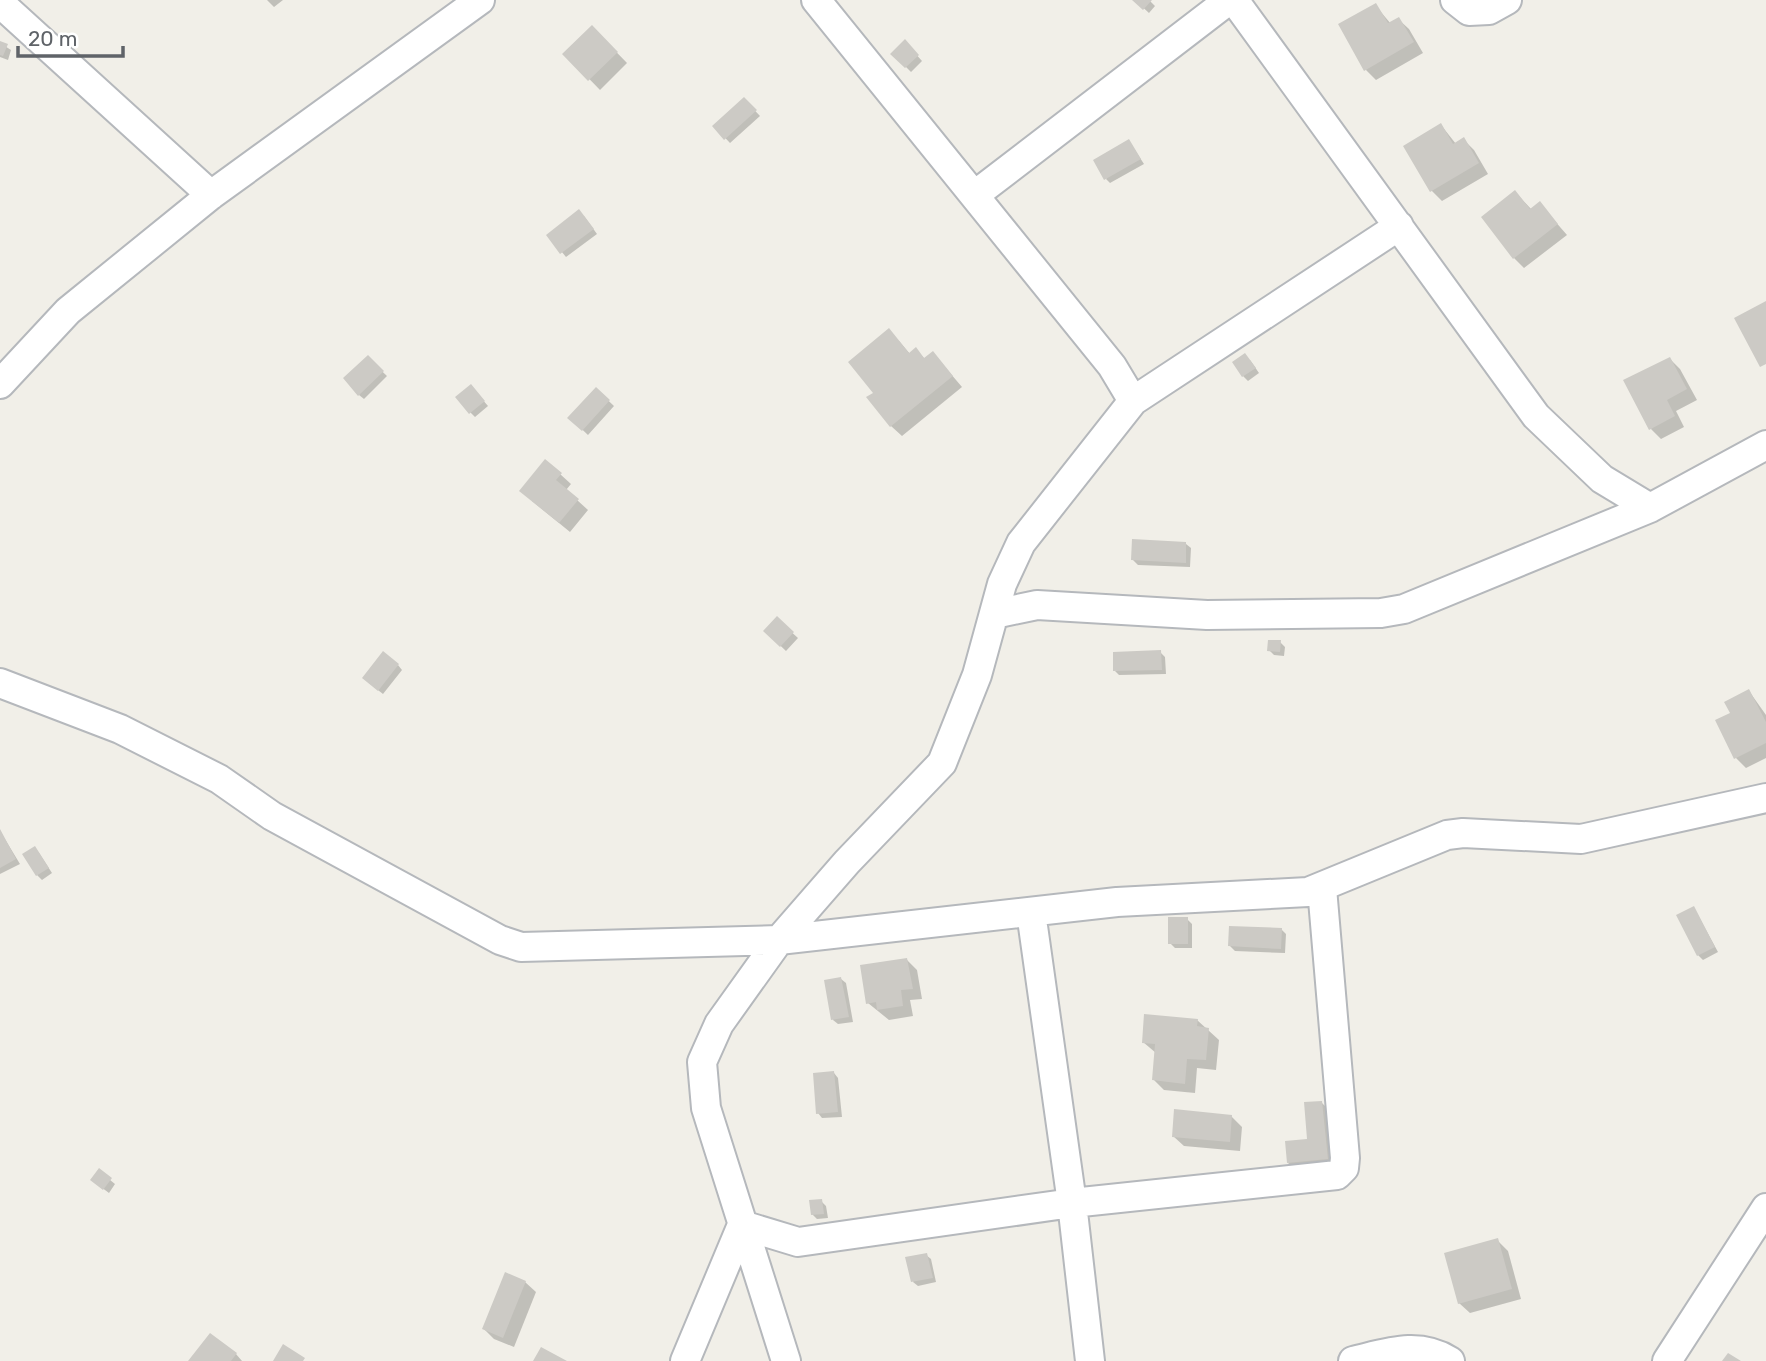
<svg xmlns="http://www.w3.org/2000/svg" width="1766" height="1361" font-family="Rubik,sans-serif">
<style>
.shadow{fill:#0003}
.building{fill:#cccac5}
.lines{fill:none;stroke-linecap:round;stroke-linejoin:round}
.street-casing{stroke:#b5b8bc;stroke-width:32}
.street{stroke:#fff;stroke-width:28}
</style>
<rect width="100%" height="100%" fill="#f1efe8"/>
<path class="shadow" d="M 267,0 L 283,0 L 274,7 Z
M 1149,0 L 1155,6 L 1149,13 L 1136,1 Z
M 1375,5 L 1391,24 L 1398,19 L 1409,29 L 1423,53 L 1376,80 L 1366,70 Z
M 592,27 L 627,63 L 600,90 L 565,54 Z
M 905,42 L 922,61 L 911,72 L 893,54 Z
M 0,43 L 11,50 L 8,60 L 0,57 Z
M 744,99 L 760,116 L 730,143 L 714,126 Z
M 1441,125 L 1456,144 L 1464,140 L 1474,150 L 1488,174 L 1442,201 L 1431,190 Z
M 1129,141 L 1144,164 L 1110,183 L 1106,179 Z
M 1515,192 L 1532,210 L 1540,204 L 1567,235 L 1524,268 L 1514,258 Z
M 584,216 L 597,234 L 566,257 L 548,235 Z
M 899,341 L 910,354 L 916,350 L 925,359 L 933,353 L 962,387 L 902,436 L 891,426 L 875,393 Z
M 368,358 L 387,376 L 364,399 L 359,395 Z
M 1670,359 L 1680,369 L 1697,400 L 1676,411 L 1684,427 L 1661,439 L 1651,429 Z
M 1250,360 L 1259,373 L 1248,381 L 1243,376 Z
M 596,389 L 614,406 L 588,435 L 570,418 Z
M 475,391 L 488,406 L 475,417 L 470,412 Z
M 560,474 L 571,484 L 566,490 L 588,510 L 570,532 L 532,501 Z
M 1186,544 L 1191,548 L 1190,567 L 1138,565 L 1133,560 Z
M 777,619 L 798,638 L 786,651 L 765,631 Z
M 1280,642 L 1285,647 L 1284,656 L 1274,655 L 1269,650 Z
M 1160,652 L 1165,657 L 1166,674 L 1119,675 L 1115,671 Z
M 398,665 L 402,670 L 383,694 L 369,683 Z
M 1749,691 L 1766,715 L 1766,758 L 1746,768 L 1736,758 Z
M 0,831 L 20,864 L 0,874 Z
M 39,853 L 52,873 L 42,880 L 37,875 Z
M 1694,908 L 1718,952 L 1703,960 L 1698,955 Z
M 1187,919 L 1192,924 L 1192,948 L 1175,948 L 1170,943 Z
M 1281,929 L 1286,934 L 1285,953 L 1235,951 L 1230,946 Z
M 907,960 L 917,970 L 922,999 L 910,1000 L 913,1016 L 889,1020 L 868,1003 Z
M 841,979 L 846,983 L 853,1022 L 838,1024 L 833,1020 Z
M 1197,1020 L 1219,1040 L 1216,1070 L 1197,1068 L 1195,1093 L 1164,1090 L 1154,1080 L 1156,1053 L 1143,1042 Z
M 834,1073 L 838,1078 L 842,1117 L 822,1118 L 818,1113 Z
M 1321,1102 L 1332,1113 L 1338,1169 L 1299,1173 L 1288,1163 L 1309,1140 Z
M 1231,1116 L 1242,1127 L 1240,1151 L 1184,1146 L 1173,1136 Z
M 99,1171 L 115,1184 L 109,1193 L 97,1184 Z
M 821,1201 L 826,1206 L 828,1218 L 817,1219 L 812,1214 Z
M 1497,1240 L 1508,1251 L 1521,1299 L 1470,1313 L 1459,1303 Z
M 926,1255 L 931,1259 L 936,1282 L 918,1286 L 913,1282 Z
M 525,1282 L 536,1292 L 514,1347 L 494,1339 L 484,1329 Z
M 236,1354 L 242,1361 L 191,1361 Z"/>
<path class="building" d="M 1132,0 L 1152,0 L 1143,10 Z
M 1376,3 L 1388,23 L 1399,17 L 1414,42 L 1364,71 L 1338,24 Z
M 592,25 L 618,52 L 588,81 L 562,54 Z
M 905,39 L 919,55 L 905,68 L 890,54 Z
M 0,41 L 8,44 L 3,56 L 0,55 Z
M 744,97 L 757,110 L 724,140 L 712,126 Z
M 1441,123 L 1453,144 L 1464,137 L 1479,163 L 1430,192 L 1403,146 Z
M 1129,139 L 1141,159 L 1104,180 L 1093,160 Z
M 1515,190 L 1530,209 L 1540,201 L 1558,224 L 1513,259 L 1481,217 Z
M 579,209 L 594,229 L 560,254 L 546,235 Z
M 1766,301 L 1766,364 L 1760,367 L 1734,318 Z
M 889,328 L 909,353 L 916,347 L 924,358 L 933,351 L 953,376 L 890,427 L 866,397 L 873,393 L 848,362 Z
M 1245,353 L 1256,368 L 1242,377 L 1232,362 Z
M 368,355 L 384,371 L 358,396 L 343,378 Z
M 1670,357 L 1687,389 L 1667,400 L 1675,416 L 1649,430 L 1623,380 Z
M 471,384 L 485,401 L 469,414 L 455,397 Z
M 596,387 L 610,400 L 582,431 L 567,418 Z
M 545,459 L 562,473 L 556,480 L 579,499 L 559,523 L 519,491 Z
M 1132,539 L 1186,542 L 1186,563 L 1131,560 Z
M 777,616 L 794,632 L 780,647 L 763,631 Z
M 1268,640 L 1281,640 L 1280,652 L 1267,651 Z
M 1161,650 L 1162,670 L 1113,671 L 1113,652 Z
M 383,651 L 399,664 L 378,691 L 362,678 Z
M 1749,689 L 1766,722 L 1766,743 L 1734,759 L 1715,720 L 1730,713 L 1724,702 Z
M 0,829 L 16,859 L 0,868 Z
M 35,846 L 49,868 L 36,876 L 22,854 Z
M 1694,906 L 1715,947 L 1697,956 L 1676,915 Z
M 1168,917 L 1188,917 L 1188,944 L 1168,944 Z
M 1229,926 L 1282,928 L 1281,949 L 1228,946 Z
M 907,958 L 913,989 L 901,990 L 903,1006 L 877,1010 L 876,1002 L 866,1004 L 860,965 Z
M 841,977 L 849,1017 L 831,1020 L 824,980 Z
M 1144,1014 L 1198,1019 L 1197,1026 L 1209,1028 L 1206,1060 L 1187,1059 L 1185,1084 L 1152,1080 L 1155,1044 L 1142,1043 Z
M 834,1071 L 838,1112 L 816,1114 L 813,1073 Z
M 1322,1101 L 1328,1159 L 1287,1163 L 1285,1141 L 1307,1139 L 1304,1102 Z
M 1174,1109 L 1232,1115 L 1230,1142 L 1172,1137 Z
M 99,1168 L 112,1178 L 103,1190 L 90,1180 Z
M 822,1199 L 824,1214 L 811,1215 L 809,1200 Z
M 1498,1238 L 1512,1289 L 1458,1304 L 1444,1253 Z
M 927,1253 L 933,1278 L 911,1282 L 905,1257 Z
M 505,1272 L 526,1281 L 503,1338 L 482,1329 Z
M 210,1333 L 237,1353 L 231,1361 L 188,1361 Z
M 283,1344 L 305,1358 L 303,1361 L 273,1361 Z
M 541,1347 L 567,1361 L 533,1361 Z
M 1728,1353 L 1741,1361 L 1722,1361 Z"/>
<g class="lines">
<g class="street-casing">
<path id="street" d="M 816,0 L 1112,366 L 1133,401
M 1234,0 L 1536,416 L 1602,479 L 1650,508
M 1455,0 L 1469,11 L 1489,10 L 1507,0
M 0,3 L 211,195
M 976,194 L 1229,0
M 0,384 L 68,311 L 211,195 L 480,0
M 994,614 L 1037,605 L 1207,615 L 1381,613 L 1404,609 L 1650,508 L 1766,445
M 0,683 L 120,729 L 219,779 L 272,816 L 500,940 L 521,947 L 779,940 L 1117,902 L 1308,892 L 1447,835 L 1463,833 L 1581,839 L 1766,798
M 1031,912 L 1072,1203 L 1090,1361
M 685,1361 L 742,1225 L 798,1242 L 1072,1203 L 1337,1175 L 1344,1168 L 1345,1158 L 1322,888
M 786,1361 L 706,1108 L 702,1062 L 719,1024 L 779,940 L 847,862 L 942,763 L 977,675 L 1002,584 L 1021,543 L 1133,401 L 1399,226
M 1353,1361 C 1387,1353 1418,1341 1450,1361
M 1667,1361 L 1766,1208"/>
</g>
<use href="#street" class="street"/>
</g>
<path d="M18 46v10h105v-10" fill="none" stroke="#5f6368" stroke-width="3.5"/>
<text x="28" y="46" font-size="21" fill="#5f6368" stroke="#ffffff" stroke-width="5" paint-order="stroke">20 m</text>
</svg>
